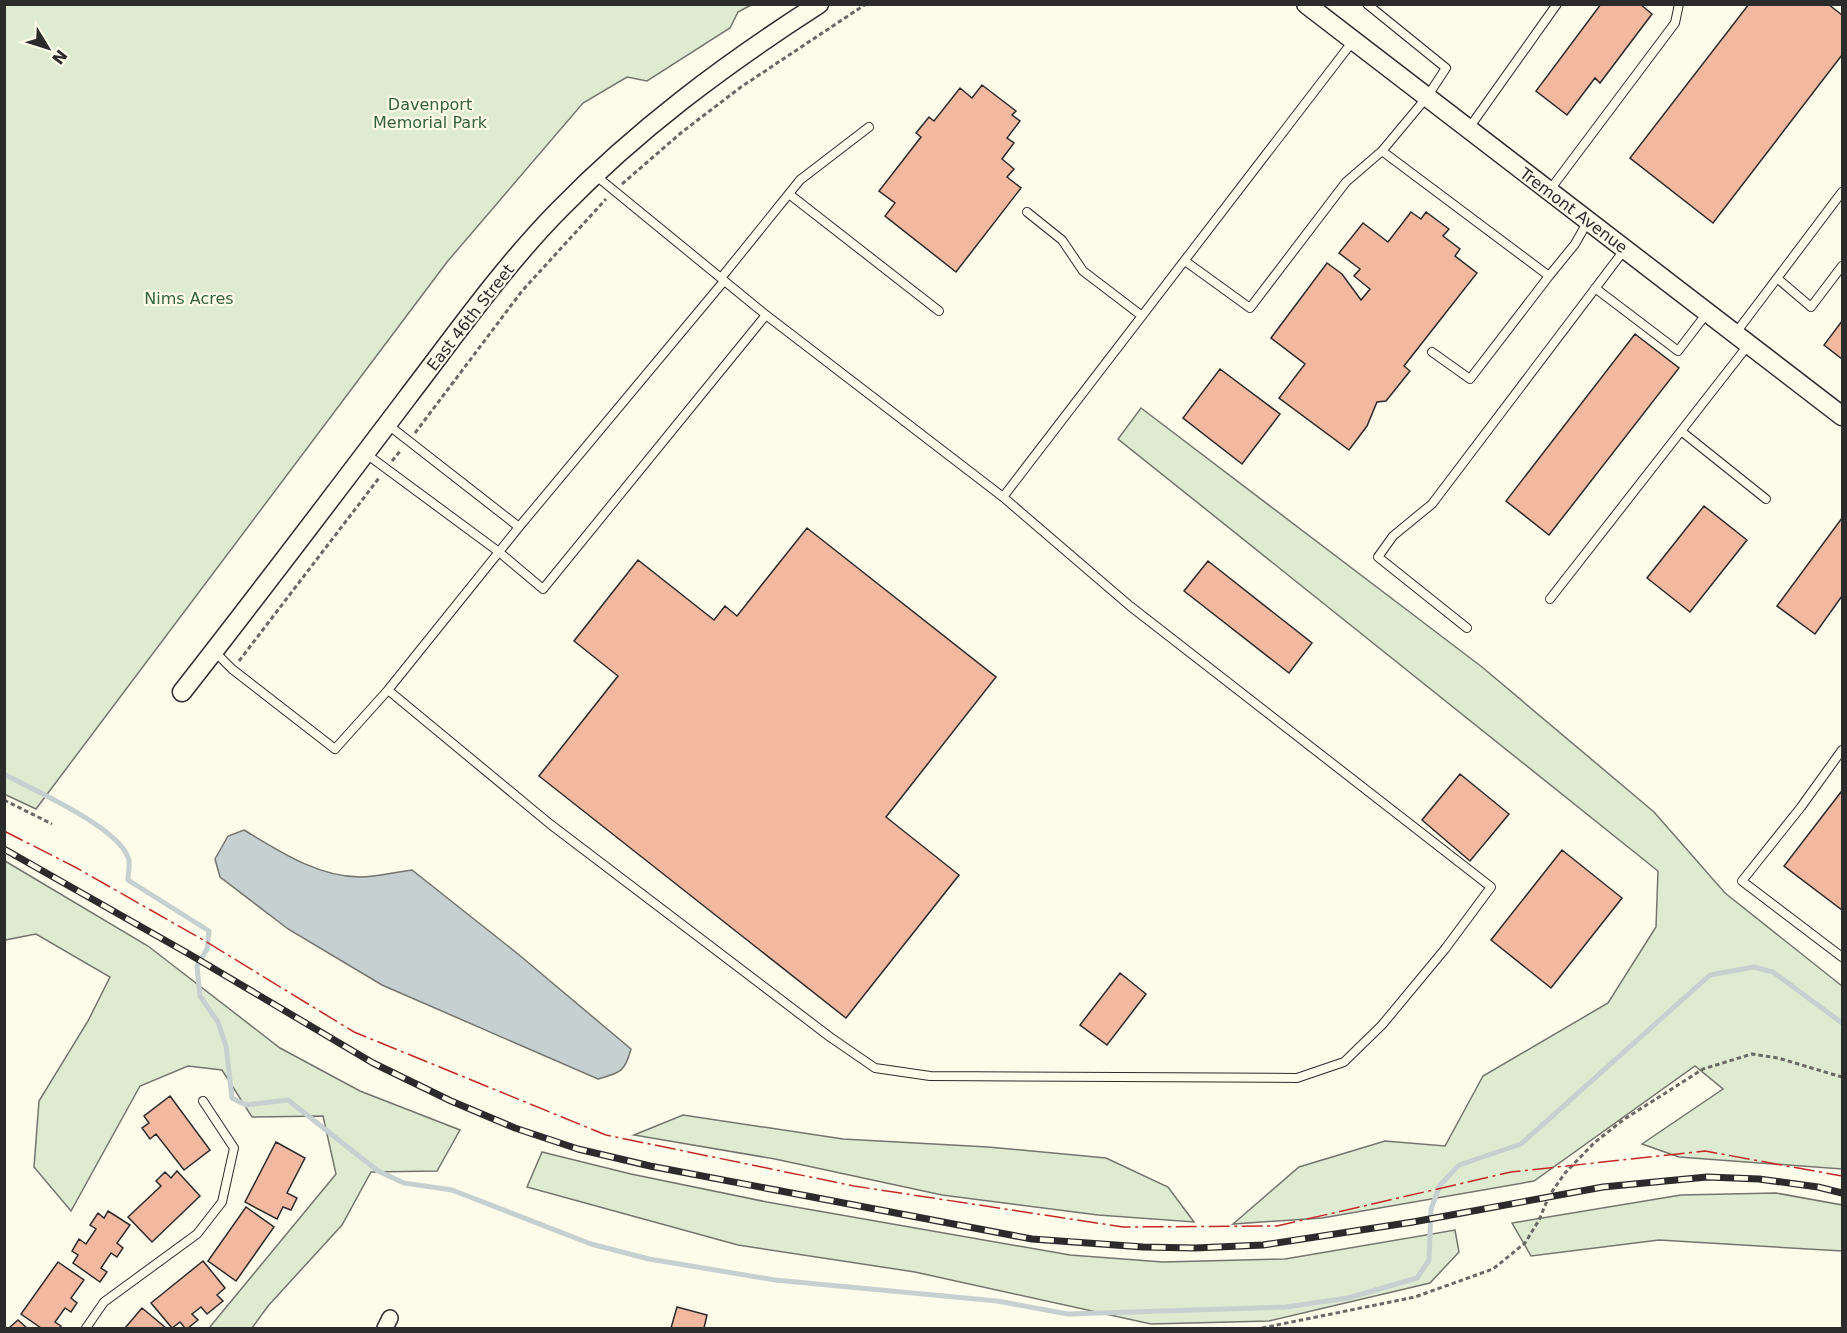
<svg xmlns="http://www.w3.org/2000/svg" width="1847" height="1333" font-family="'DejaVu Sans',sans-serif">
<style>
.green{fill:#deebd1;stroke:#74746e;stroke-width:1.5}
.water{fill:#c7d0d0;stroke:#74746e;stroke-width:1.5}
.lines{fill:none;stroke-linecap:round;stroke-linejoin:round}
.stream{stroke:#c7d0d0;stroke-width:5}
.building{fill:#f2b8a0;stroke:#2b2b2b;stroke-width:1.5}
.service-casing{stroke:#2b2b2b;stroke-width:10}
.minor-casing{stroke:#2b2b2b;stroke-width:18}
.tertiary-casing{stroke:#2b2b2b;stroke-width:21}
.path{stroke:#6a6964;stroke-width:3;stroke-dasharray:4.5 3;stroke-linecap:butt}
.service{stroke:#fdfbea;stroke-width:8}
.minor{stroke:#fdfbea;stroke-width:15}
.tertiary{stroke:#fdfbea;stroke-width:18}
.rail-casing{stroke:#2b2b2b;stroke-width:7}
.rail{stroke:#fdfbea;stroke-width:4.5;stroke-dasharray:14;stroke-linecap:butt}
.power{stroke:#c62828;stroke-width:1.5;stroke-dasharray:21 4.5 3 4.5;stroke-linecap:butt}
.labels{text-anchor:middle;stroke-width:4.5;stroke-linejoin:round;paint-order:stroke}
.park-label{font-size:16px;fill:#34623c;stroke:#fdfbea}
.street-label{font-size:16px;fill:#2b2b2b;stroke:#fdfbea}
</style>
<rect width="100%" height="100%" fill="#fdfbea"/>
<path class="green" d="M 5,4 L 751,5 L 738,12 L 730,28 L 647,81 L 627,77 L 583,103 L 447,262 L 36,809 L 4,794 Z
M 1141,408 L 1482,667 L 1654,812 L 1725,893 L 1842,986 L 1842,1169 L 1679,1157 L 1642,1144 L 1723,1089 L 1695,1066 L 1534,1181 L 1322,1218 L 1233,1224 L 1299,1167 L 1385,1141 L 1445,1146 L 1483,1076 L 1608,1003 L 1656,927 L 1658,871 L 1118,439 Z
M 5,861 L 148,946 L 280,1048 L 360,1091 L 460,1130 L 437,1171 L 371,1172 L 342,1225 L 268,1306 L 252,1328 L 209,1328 L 336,1174 L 323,1116 L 252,1117 L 222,1070 L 188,1066 L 140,1086 L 71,1211 L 34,1167 L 39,1101 L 88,1021 L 110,977 L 36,934 L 5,940 Z
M 683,1115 L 843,1139 L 988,1147 L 1106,1158 L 1168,1187 L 1194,1222 L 1098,1215 L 942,1195 L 775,1159 L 634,1135 Z
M 542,1152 L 631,1174 L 767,1202 L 1070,1255 L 1163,1262 L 1285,1259 L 1455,1230 L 1459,1252 L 1430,1283 L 1269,1321 L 1151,1324 L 915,1272 L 738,1245 L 527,1187 Z
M 1776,1193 L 1842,1205 L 1842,1251 L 1659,1240 L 1531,1256 L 1512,1223 L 1681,1195 Z"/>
<path class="water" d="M 244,830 C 279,851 318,877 360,877 C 377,877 395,872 412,870 L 518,954 L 631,1049 C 625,1072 620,1073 598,1079 L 382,985 L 288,929 L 220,877 L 215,859 L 228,836 Z"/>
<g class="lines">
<path class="stream" d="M 4,774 C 35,791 116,826 128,857 C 131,863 128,872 128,880 L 209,931 L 207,949 L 197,966 L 200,996 L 218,1022 L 226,1046 L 232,1098 L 246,1105 L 288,1100 L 378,1171 L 404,1183 L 452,1190 L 591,1244 L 649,1259 L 775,1280 L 997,1301 L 1068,1314 L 1286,1307 L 1348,1298 L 1417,1278 L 1429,1260 L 1431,1209 L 1440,1185 L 1459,1165 L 1521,1144 L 1710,975 L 1754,967 L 1773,972 L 1842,1023"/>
</g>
<path class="building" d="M 1601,4 L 1640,4 L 1652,14 L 1600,83 L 1595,78 L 1567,115 L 1536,91 Z
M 1749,4 L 1828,4 L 1842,15 L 1842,55 L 1713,223 L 1630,158 Z
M 982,85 L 1016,111 L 1012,115 L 1020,121 L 1007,138 L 1014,143 L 1002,159 L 1014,169 L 1007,177 L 1021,188 L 956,272 L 885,216 L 895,203 L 879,191 L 921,137 L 916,133 L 929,117 L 934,121 L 960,88 L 972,98 Z
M 1411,212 L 1421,219 L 1426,212 L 1449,229 L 1443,236 L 1460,249 L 1455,256 L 1477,273 L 1404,366 L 1410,371 L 1386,401 L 1377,402 L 1367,426 L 1349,450 L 1279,398 L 1305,364 L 1271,338 L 1327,263 L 1342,274 L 1361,300 L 1370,289 L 1354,276 L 1360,269 L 1339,253 L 1363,223 L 1388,242 Z
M 1842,321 L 1842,359 L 1824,345 Z
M 1635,334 L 1679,368 L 1549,535 L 1506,501 Z
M 1220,369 L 1280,414 L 1242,464 L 1183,418 Z
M 1704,506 L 1747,540 L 1690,612 L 1647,578 Z
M 1842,518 L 1842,596 L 1815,634 L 1777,606 Z
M 807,528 L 996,677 L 886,817 L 959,875 L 846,1018 L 539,776 L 618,676 L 574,641 L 638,560 L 714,620 L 725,606 L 737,616 Z
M 1208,561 L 1312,643 L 1289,673 L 1184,591 Z
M 1460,774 L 1509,814 L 1470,861 L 1422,820 Z
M 1841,792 L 1842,794 L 1842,910 L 1784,866 Z
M 1562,850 L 1622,898 L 1551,988 L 1491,940 Z
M 1120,973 L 1146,994 L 1107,1045 L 1080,1025 Z
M 170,1096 L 210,1150 L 184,1170 L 156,1134 L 150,1139 L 142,1128 L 149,1123 L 144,1116 Z
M 276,1142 L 305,1158 L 287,1193 L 297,1198 L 291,1210 L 283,1207 L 277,1219 L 245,1202 Z
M 177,1171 L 200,1196 L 152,1242 L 128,1217 L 161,1186 L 156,1181 L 165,1172 L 171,1178 Z
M 246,1207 L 274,1227 L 236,1281 L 208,1261 Z
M 108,1211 L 130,1225 L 117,1243 L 123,1248 L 117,1257 L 111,1253 L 101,1268 L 107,1272 L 100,1282 L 73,1263 L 78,1255 L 72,1251 L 79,1239 L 86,1244 L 96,1229 L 90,1225 L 98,1213 L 104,1218 Z
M 203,1261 L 225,1288 L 217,1295 L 223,1301 L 207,1314 L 201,1307 L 192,1314 L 198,1320 L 188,1328 L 185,1328 L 180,1322 L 172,1328 L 151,1303 Z
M 58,1262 L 84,1280 L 71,1298 L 77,1303 L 71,1312 L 65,1308 L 55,1322 L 61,1326 L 59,1328 L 41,1328 L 21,1314 Z
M 677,1307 L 707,1315 L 704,1328 L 671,1328 Z
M 142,1308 L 166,1328 L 125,1328 Z
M 18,1320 L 27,1328 L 9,1328 Z"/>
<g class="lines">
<g class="service-casing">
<path id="service" d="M 1367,4 L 1446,68 L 1427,97 L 1382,151 L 1549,276 L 1575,244 L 1588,221
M 1469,128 L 1557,4
M 1549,191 L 1675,23 L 1679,4
M 789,194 L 939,311
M 1027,212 L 1062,240 L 1083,271 L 1142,316
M 1185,261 L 1250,308 L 1346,182 L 1382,151
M 721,278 L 800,180 L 869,127
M 1777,278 L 1811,307 L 1842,266
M 1595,288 L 1678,351 L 1707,313
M 1735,334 L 1842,192
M 1432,352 L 1470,379 L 1549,276
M 387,424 L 519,527
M 1681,431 L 1766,499
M 365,453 L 499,552 L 543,589 L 766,315
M 1003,497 L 1353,41
M 1550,599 L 1749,344
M 1467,628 L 1378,557 L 1393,536 L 1432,504 L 1625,249
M 215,652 L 232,669 L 335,749 L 388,690 L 519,527 L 724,281
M 388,690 L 550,824 L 830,1037 L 875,1068 L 930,1076 L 1297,1078 L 1344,1062 L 1382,1025 L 1445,949 L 1491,887 L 1130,606 L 1003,497 L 766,315 L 595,175
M 1842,750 L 1801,807 L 1742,881 L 1842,957
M 86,1328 L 104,1302 L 197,1234 L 222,1202 L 234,1148 L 203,1101"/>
</g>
<g class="minor-casing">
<path id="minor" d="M 385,1328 L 390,1318"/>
</g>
<g class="tertiary-casing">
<path id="tertiary" d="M 1306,4 L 1842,416
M 182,692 C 258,595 333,496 407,398 C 456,334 503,267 559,210 C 638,129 724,65 819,4"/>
</g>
<path class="path" d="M 622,184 L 682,132 L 741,87 L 866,4
M 415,433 L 522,291 L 606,199
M 392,461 L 401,450
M 239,661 L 379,478
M 4,800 L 52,824
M 1262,1328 L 1415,1297 L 1493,1269 L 1525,1243 L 1539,1220 L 1549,1196 L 1565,1173 L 1594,1143 L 1623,1120 L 1703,1069 L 1752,1054 L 1778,1058 L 1842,1077"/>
<use href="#service" class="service"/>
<use href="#minor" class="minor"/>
<use href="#tertiary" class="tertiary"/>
<g class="rail-casing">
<path id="rail" d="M 4,849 L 189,954 L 373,1063 L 451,1101 L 515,1128 L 578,1149 L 650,1166 L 1032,1239 L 1143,1247 L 1195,1248 L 1263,1245 L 1413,1222 L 1603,1187 L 1707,1177 L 1759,1179 L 1818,1187 L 1842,1193"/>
</g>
<use href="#rail" class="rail"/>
<path class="power" d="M 4,831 L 75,867 L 205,941 L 354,1032 L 606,1135 L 854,1186 L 1123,1227 L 1277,1226 L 1511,1172 L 1705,1151 L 1842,1176"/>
</g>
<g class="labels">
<g class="park-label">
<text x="430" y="110">Davenport<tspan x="430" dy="18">Memorial Park</tspan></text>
<text x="189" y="304">Nims Acres</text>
</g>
<g class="street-label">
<text transform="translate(1574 210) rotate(37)" y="6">Tremont Avenue</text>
<text transform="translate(470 317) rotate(-52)" y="6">East 46th Street</text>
</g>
</g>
<rect width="1847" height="1333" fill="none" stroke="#2b2b2b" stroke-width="12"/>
<g transform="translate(48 48) rotate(128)" stroke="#fdfbea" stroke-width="4.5" paint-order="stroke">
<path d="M0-4.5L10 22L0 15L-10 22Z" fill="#2b2b2b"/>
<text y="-9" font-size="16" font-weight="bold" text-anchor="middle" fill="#2b2b2b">N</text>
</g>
</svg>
